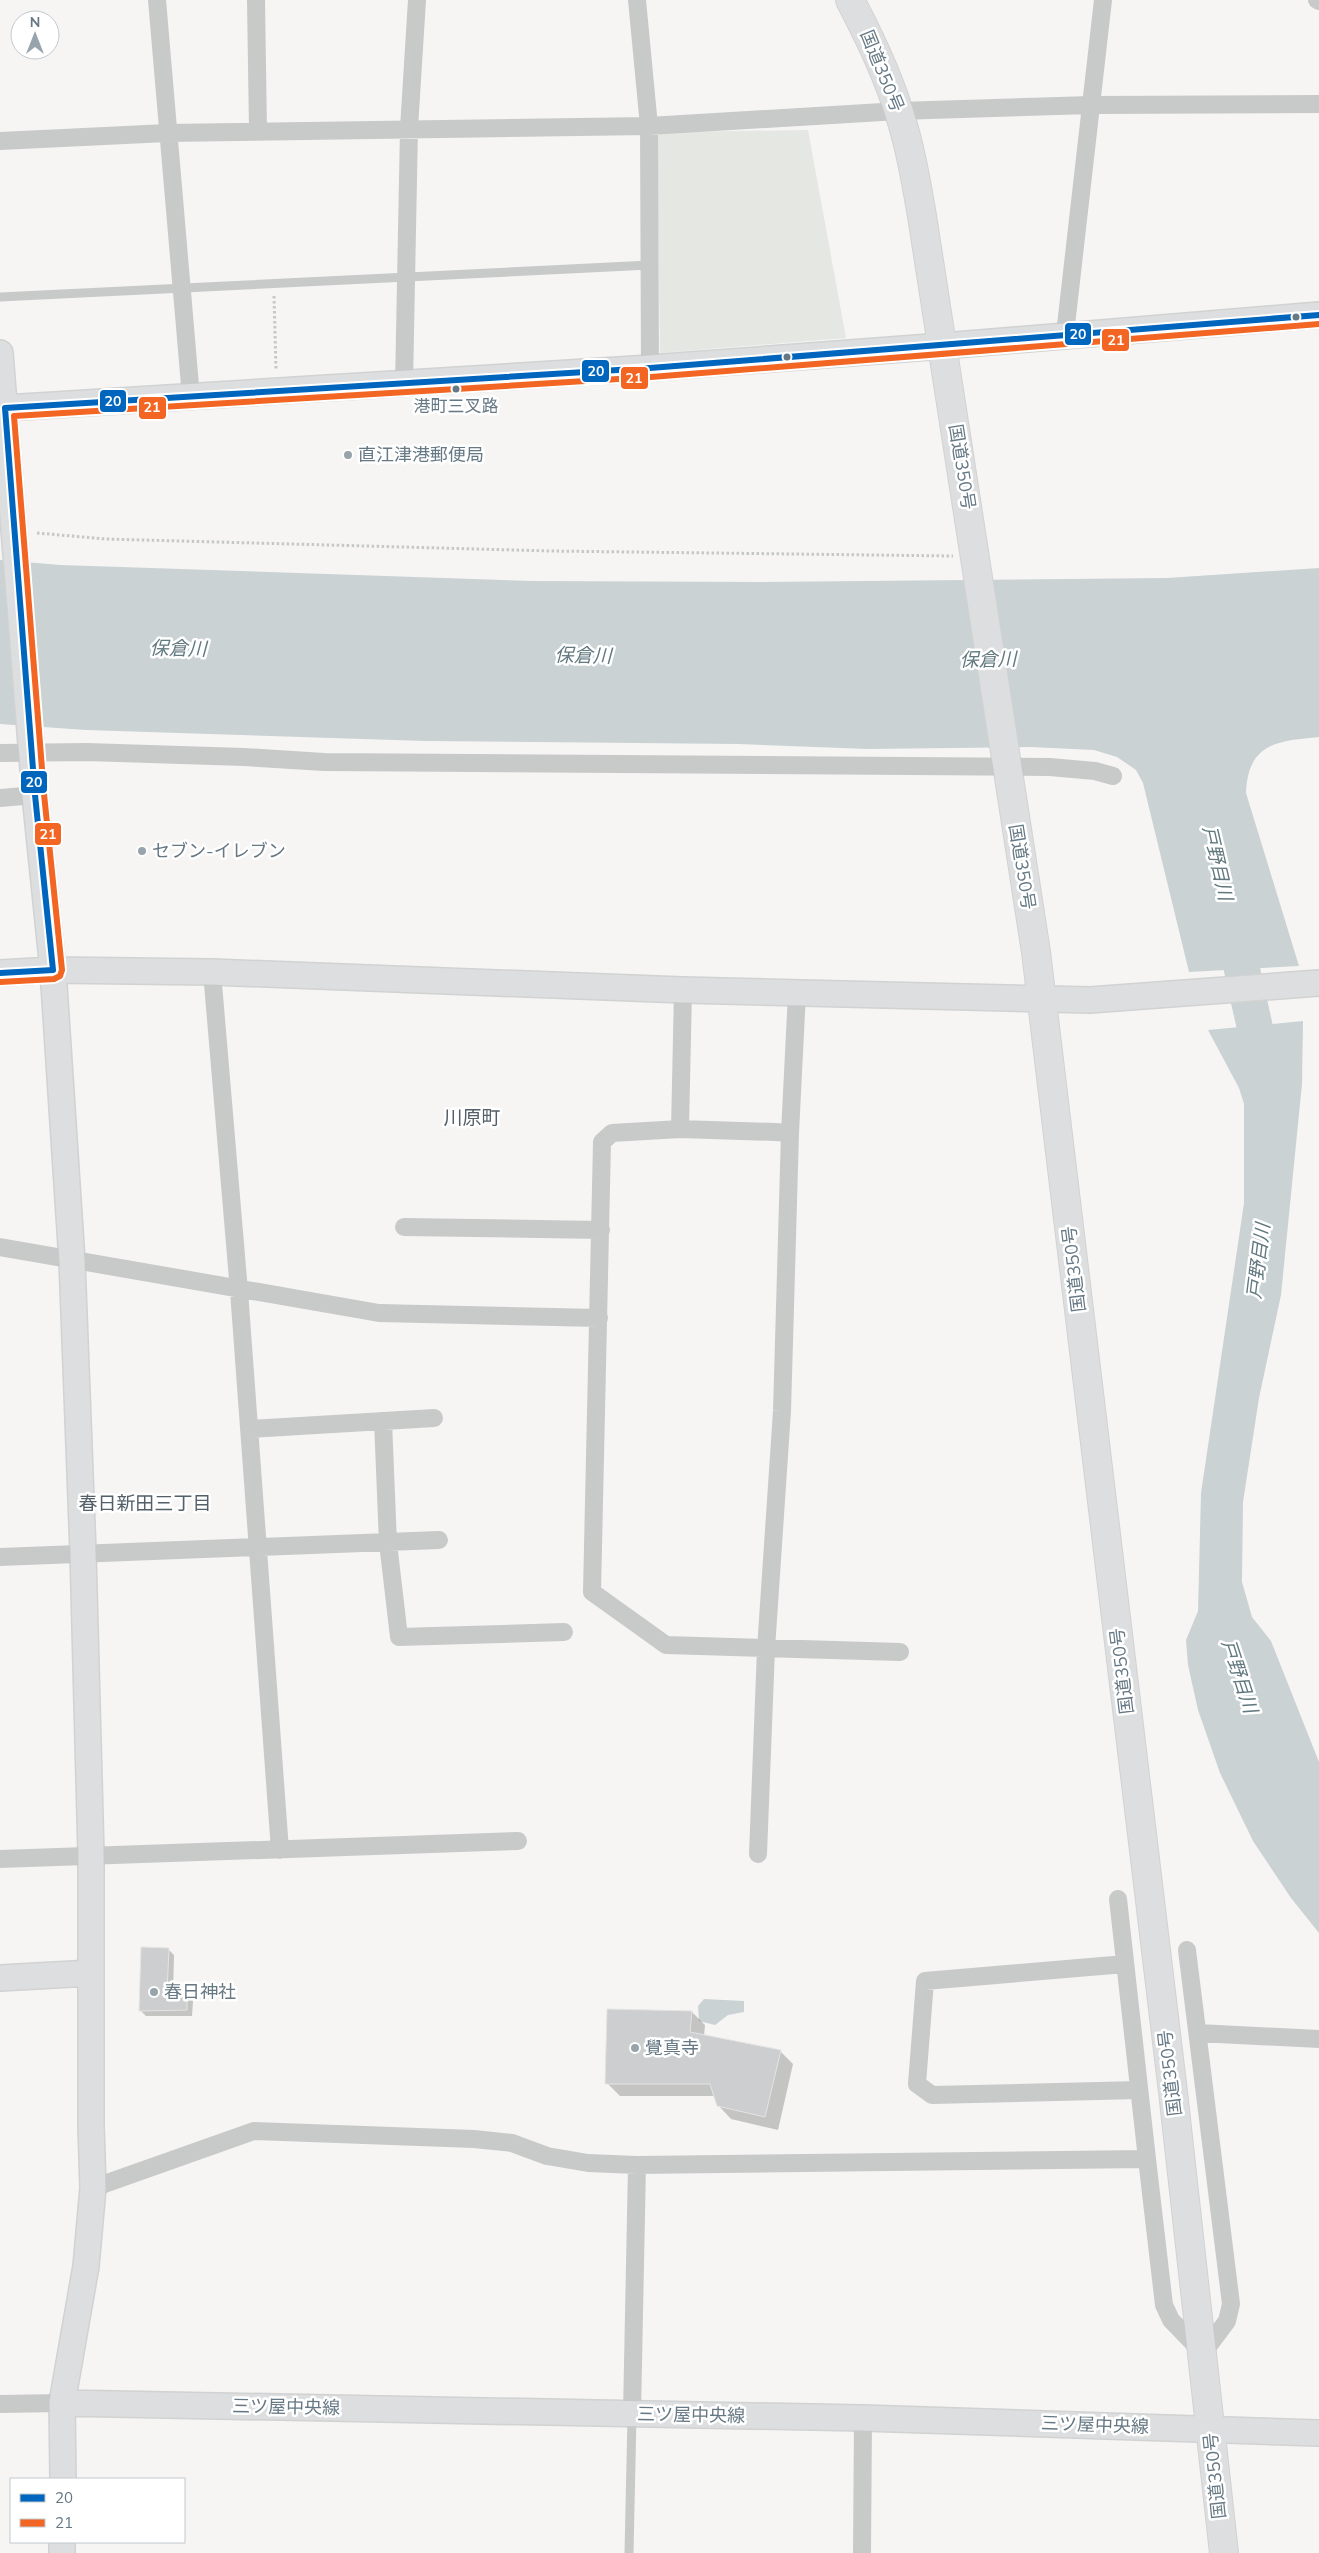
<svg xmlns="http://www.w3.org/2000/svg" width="1319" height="2553" font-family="Mulish,'Noto Sans JP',sans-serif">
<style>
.green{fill:#e4e7e2}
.water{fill:#cad2d4}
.shadow{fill:#0003}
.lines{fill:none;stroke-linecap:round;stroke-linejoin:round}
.river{stroke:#cad2d4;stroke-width:36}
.building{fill:#cdcecf;stroke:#e5e4e4}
.secondary-casing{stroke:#d1d2d2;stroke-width:28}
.highway-casing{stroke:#d2d2d2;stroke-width:30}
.path{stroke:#c6c7c8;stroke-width:3;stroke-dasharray:2.5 2.5;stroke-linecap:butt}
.lane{stroke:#c8caca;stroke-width:9}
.street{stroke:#c8caca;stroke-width:18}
.secondary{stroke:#dddedf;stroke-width:25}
.highway{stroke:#dddedf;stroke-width:28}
.bus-1-casing{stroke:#fff;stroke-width:10}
.bus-2-casing{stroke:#fff;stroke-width:10}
.bus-1{stroke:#0065bd;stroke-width:6}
.bus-2{stroke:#f26522;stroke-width:6}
.bus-dot{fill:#667884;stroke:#fff;stroke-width:2}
.poi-dot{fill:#98a4ab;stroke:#fff;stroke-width:2}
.labels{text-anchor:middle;stroke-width:5;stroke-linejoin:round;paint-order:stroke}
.bus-label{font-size:17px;fill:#667884;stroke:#fff}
.street-label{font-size:18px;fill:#667884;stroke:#fff}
.poi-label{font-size:18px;fill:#667884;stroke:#fff;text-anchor:start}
.water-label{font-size:19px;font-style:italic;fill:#62797f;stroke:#fff}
.neighbourhood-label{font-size:19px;fill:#546069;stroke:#fff}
.line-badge{stroke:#fff;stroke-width:2}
.badge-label{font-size:14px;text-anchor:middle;font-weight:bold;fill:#fff}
</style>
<rect width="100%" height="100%" fill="#f6f5f4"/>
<path class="green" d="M 808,130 L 846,338 L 660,353 L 657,136 L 662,132 Z"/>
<path class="water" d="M 0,560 L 61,565 L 533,581 L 761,582 L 1167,578 L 1319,568 L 1319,737 C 1277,741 1248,743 1246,793 L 1299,966 L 1189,972 L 1143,783 L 1136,770 L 1117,757 L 1094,750 L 1030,747 L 868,749 L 738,744 L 425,741 L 86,730 L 0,724 Z
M 1303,1021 L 1302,1084 L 1281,1295 L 1259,1398 L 1243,1502 L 1242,1582 L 1252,1617 L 1271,1641 L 1319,1762 L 1319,1933 L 1291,1898 L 1253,1841 L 1220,1773 L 1198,1710 L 1188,1665 L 1186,1640 L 1198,1611 L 1201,1493 L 1244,1203 L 1244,1104 L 1239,1088 L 1208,1030 Z
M 704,1999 L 744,2001 L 744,2012 L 728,2015 L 715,2025 L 699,2021 L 698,2006 Z"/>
<path class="shadow" d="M 168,1949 L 174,1955 L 173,1994 L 187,1995 L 193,2001 L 192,2016 L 146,2016 L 140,2010 Z
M 692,2012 L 705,2025 L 704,2036 L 780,2051 L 793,2064 L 778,2130 L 731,2119 L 718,2105 L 715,2096 L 620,2096 L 607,2083 Z"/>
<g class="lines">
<path class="river" d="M 1231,920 L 1265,1073"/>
</g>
<path class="building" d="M 141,1947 L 169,1948 L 167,1993 L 187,1994 L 187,2010 L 139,2011 Z
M 607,2009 L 692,2011 L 690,2032 L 781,2050 L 765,2117 L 717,2106 L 710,2084 L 605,2084 Z"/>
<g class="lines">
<g class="secondary-casing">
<path id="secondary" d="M 0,353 L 35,795 L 53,970 L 72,1261 L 83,1552 L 91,1855 L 91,2126 L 93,2188 L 86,2266 L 62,2403 L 63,2479
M 5,408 L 650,368 L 943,346 L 1319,315
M 0,973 L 53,970 L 212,972 L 683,990 L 1090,1000 L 1319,983
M 0,1978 L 91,1973
M 62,2403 L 863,2418 L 1319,2433
M 62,2553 L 62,2542"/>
</g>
<g class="highway-casing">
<path id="highway" d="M 850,0 C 869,36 887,73 899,112 C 910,146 916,181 922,216 L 1036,952 L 1173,2092 L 1224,2553"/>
</g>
<path class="path" d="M 274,296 L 276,369
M 37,533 L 106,539 L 551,551 L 953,556"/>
<path class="lane" d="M 0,297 L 650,265
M 629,2553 L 632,2416"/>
<path class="street" d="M 157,0 L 191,397
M 256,0 L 258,131
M 637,0 L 649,126 L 650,368
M 1317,0 L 1319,1
M 0,141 L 167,133 L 649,126 L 899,111 L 1091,105 L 1319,104
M 1065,334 L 1103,0
M 404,385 L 409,128 L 417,0
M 0,753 L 87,752 L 244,757 L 324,762 L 1050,767 L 1095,771 L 1113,776
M 0,798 L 35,795
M 212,972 L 239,1291 L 280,1850
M 683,990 L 680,1129 L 775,1132 L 790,1133 L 797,993
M 680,1129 L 612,1133 L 602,1142 L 592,1592 L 666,1645 L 900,1652
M 404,1227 L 601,1230
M 0,1247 L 379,1313 L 599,1318
M 383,1421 L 388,1543 L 399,1637 L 564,1632
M 249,1429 L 434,1418
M 0,1557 L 439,1540
M 758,1854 L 766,1649 L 782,1411 L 790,1133
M 0,1859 L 518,1841
M 1118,1899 L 1147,2159
M 1125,1964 L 925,1981 L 917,2084 L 932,2095 L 1139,2090
M 1198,2033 L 1319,2039
M 93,2188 L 254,2131 L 474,2139 L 512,2143 L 547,2156 L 588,2163 L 637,2165 L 1147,2159 L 1164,2305 L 1171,2320 L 1203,2353 L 1227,2321 L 1231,2304 L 1187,1950
M 0,2404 L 62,2403
M 632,2413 L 637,2165
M 862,2553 L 863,2418"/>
<use href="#secondary" class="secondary"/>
<use href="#highway" class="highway"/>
<g class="bus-1-casing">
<path id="bus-1" d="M 0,973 L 53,970 L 35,795 L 5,408 L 650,368 L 1319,315"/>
</g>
<g class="bus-2-casing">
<path id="bus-2" d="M 0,982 L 54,979 L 60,976 L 62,970 L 44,794 L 14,416 L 651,377 L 1319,324"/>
</g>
<use href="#bus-1" class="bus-1"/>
<use href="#bus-2" class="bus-2"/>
</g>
<g class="bus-dot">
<circle cx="1296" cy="317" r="4.5"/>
<circle cx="787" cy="357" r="4.5"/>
<circle cx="456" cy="389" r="4.5"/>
</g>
<g class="poi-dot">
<circle cx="348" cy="455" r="5"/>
<circle cx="142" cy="851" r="5"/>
<circle cx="154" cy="1992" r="5"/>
<circle cx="635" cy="2048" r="5"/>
</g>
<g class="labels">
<g class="bus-label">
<text x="456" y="412">港町三叉路</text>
</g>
<g class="street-label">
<text transform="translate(882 71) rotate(68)" y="6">国道350号</text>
<text transform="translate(962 467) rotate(81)" y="6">国道350号</text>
<text transform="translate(1022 867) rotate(81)" y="6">国道350号</text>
<text transform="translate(1074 1269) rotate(-97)" y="6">国道350号</text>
<text transform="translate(1122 1671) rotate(-97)" y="6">国道350号</text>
<text transform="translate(1170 2073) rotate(-97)" y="6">国道350号</text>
<text transform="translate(286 2407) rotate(1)" y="6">三ツ屋中央線</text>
<text transform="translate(691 2415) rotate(1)" y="6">三ツ屋中央線</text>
<text transform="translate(1095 2425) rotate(2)" y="6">三ツ屋中央線</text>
<text transform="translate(1215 2476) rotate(-96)" y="6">国道350号</text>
</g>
<g class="poi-label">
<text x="358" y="461">直江津港郵便局</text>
<text x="152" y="857">セブン-イレブン</text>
<text x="164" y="1998">春日神社</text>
<text x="645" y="2054">覺真寺</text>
</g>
<g class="water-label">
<text transform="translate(178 648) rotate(1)" y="7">保倉川</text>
<text transform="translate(583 655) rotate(1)" y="7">保倉川</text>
<text transform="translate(988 659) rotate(-1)" y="7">保倉川</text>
<text transform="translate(1218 863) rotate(77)" y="7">戸野目川</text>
<text transform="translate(1258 1261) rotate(-83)" y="7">戸野目川</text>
<text transform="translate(1240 1676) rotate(72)" y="7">戸野目川</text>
</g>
<g class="neighbourhood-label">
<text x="472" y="1124">川原町</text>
<text x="145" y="1510">春日新田三丁目</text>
</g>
</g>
<g class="line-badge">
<rect x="1064" y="322" width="28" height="24" rx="5" fill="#0065bd"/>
<rect x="1101" y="328" width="29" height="24" rx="5" fill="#f26522"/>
<rect x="581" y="359" width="29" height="24" rx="5" fill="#0065bd"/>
<rect x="620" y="366" width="29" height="24" rx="5" fill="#f26522"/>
<rect x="99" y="389" width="28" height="24" rx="5" fill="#0065bd"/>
<rect x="138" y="396" width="29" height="24" rx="5" fill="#f26522"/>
<rect x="20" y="770" width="28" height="24" rx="5" fill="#0065bd"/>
<rect x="34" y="822" width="28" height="24" rx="5" fill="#f26522"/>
</g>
<g class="badge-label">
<text x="1078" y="339">20</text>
<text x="1116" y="345">21</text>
<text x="596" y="376">20</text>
<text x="634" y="383">21</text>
<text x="113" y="406">20</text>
<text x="152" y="412">21</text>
<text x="34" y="787">20</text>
<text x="48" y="839">21</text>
</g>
<rect x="10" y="2478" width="175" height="65" fill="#ffffff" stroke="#c2c9ce"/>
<rect x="20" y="2494" width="25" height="8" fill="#0065bd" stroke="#c2c9ce"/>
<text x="55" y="2503" font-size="15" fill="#667884">20</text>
<rect x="20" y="2519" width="25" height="8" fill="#f26522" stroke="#c2c9ce"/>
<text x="55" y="2528" font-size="15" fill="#667884">21</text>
<g transform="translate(35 35)"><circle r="24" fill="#ffffff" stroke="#c2c9ce"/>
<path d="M0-4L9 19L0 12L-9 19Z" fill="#98a4ab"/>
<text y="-8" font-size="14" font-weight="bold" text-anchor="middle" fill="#667884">N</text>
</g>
</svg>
